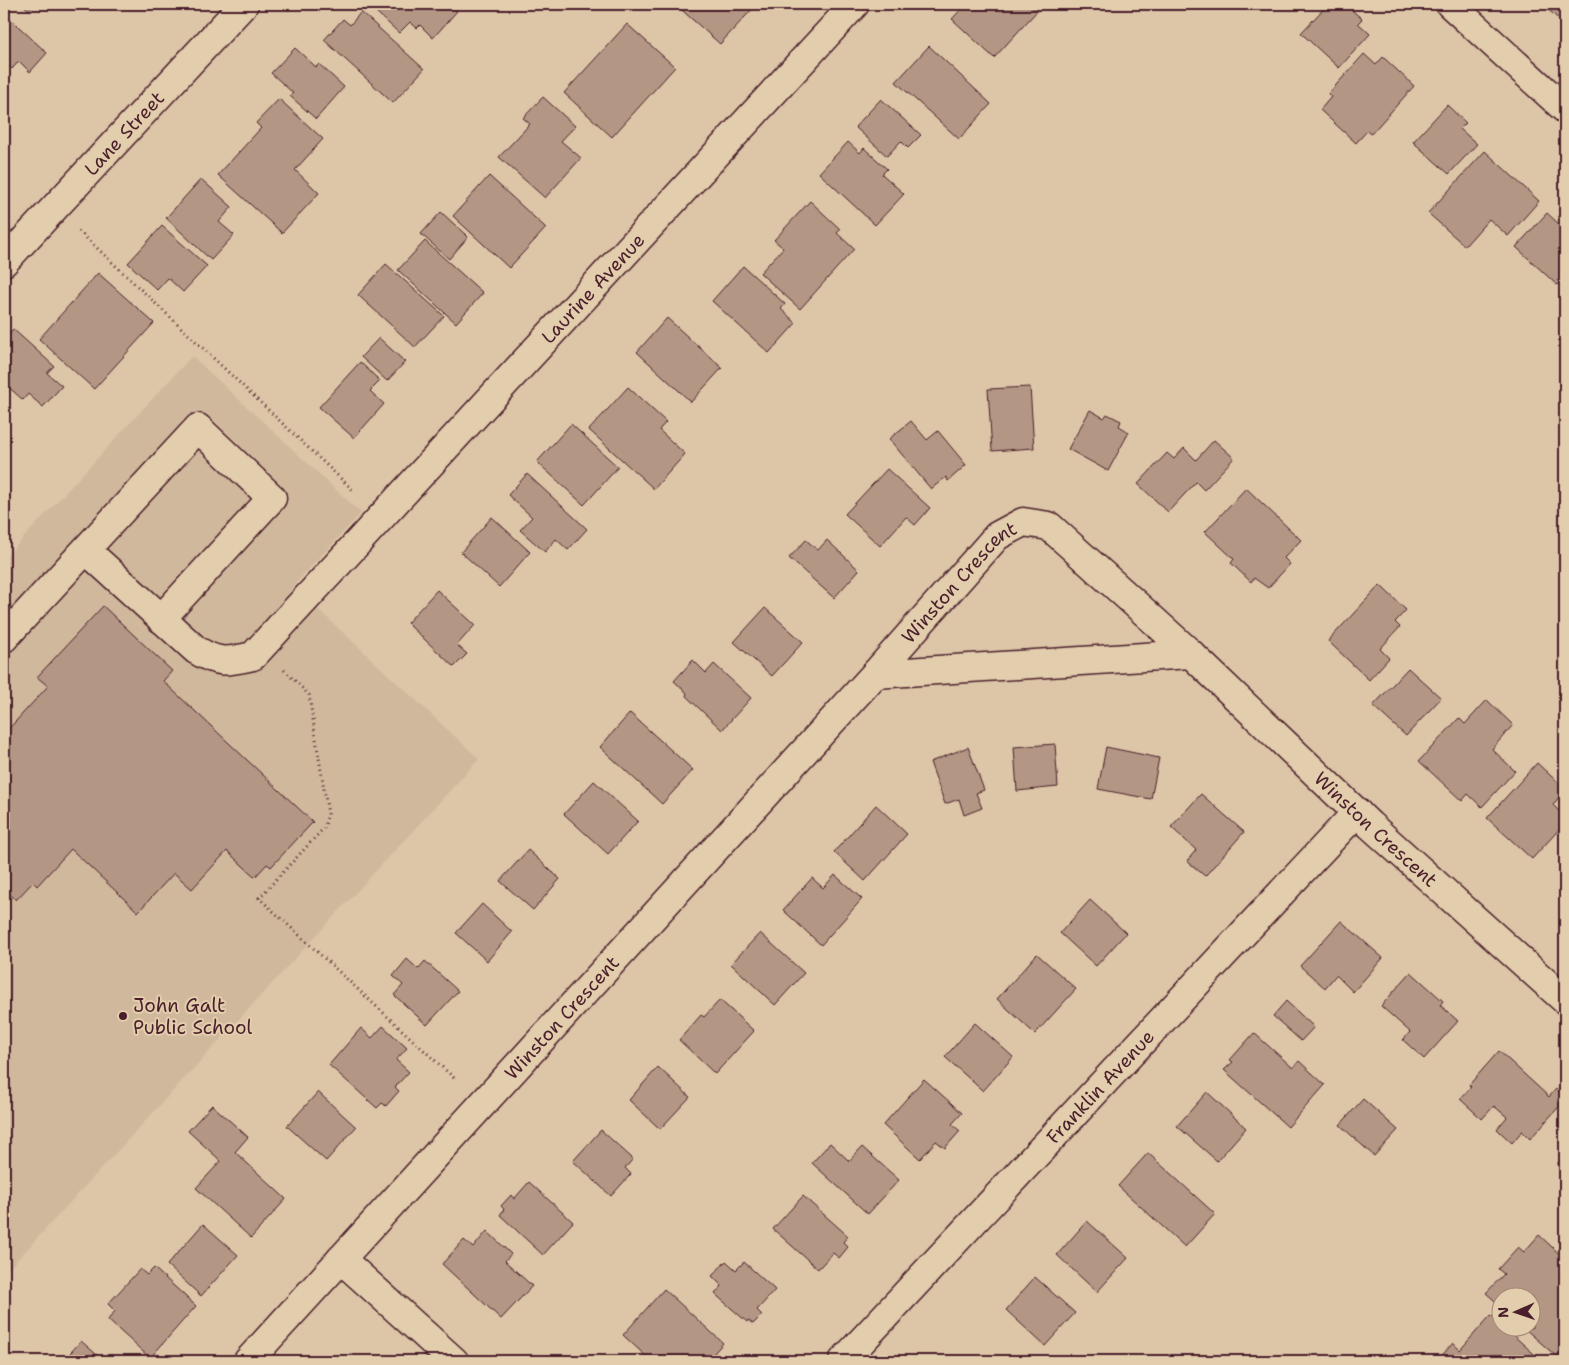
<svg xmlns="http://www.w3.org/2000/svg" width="1569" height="1365" font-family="'Shantell Sans',sans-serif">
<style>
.built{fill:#d0b89c}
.building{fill:#b39784;stroke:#4a1f2b}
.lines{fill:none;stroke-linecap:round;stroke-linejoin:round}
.minor-casing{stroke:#4a1f2b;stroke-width:31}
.path{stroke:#4a1f2b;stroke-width:3;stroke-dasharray:1 4;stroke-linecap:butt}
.minor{stroke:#e2cdac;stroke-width:28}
.poi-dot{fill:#4a1f2b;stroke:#e2cdac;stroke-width:2}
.labels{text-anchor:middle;stroke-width:4;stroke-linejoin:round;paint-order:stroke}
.street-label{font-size:19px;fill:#4a1f2b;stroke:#e2cdac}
.poi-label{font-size:19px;fill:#4a1f2b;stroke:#e2cdac;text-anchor:start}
</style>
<rect width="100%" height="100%" fill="#dcc6a7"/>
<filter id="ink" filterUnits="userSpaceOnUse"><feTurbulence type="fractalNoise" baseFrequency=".02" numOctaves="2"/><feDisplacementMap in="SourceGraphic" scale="10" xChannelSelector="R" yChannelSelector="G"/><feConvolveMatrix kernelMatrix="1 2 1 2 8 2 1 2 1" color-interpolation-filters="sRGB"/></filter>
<g filter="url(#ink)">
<path class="built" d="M 192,356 L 361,513 L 293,586 L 479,759 L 4,1274 L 4,559 Z"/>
<path class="building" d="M 22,4 L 35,4 L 29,10 Z
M 382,4 L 449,4 L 457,11 L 433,38 L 420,25 L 417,28 L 410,22 L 399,33 L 375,11 Z
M 675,4 L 755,4 L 756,5 L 720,44 Z
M 966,4 L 1029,4 L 1037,11 L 994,58 L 952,19 Z
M 1258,4 L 1270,4 L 1265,10 Z
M 1328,4 L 1345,4 L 1362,19 L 1358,23 L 1370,34 L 1339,68 L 1301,33 Z
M 1542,4 L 1565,4 L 1565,25 Z
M 361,12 L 424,69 L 393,103 L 324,40 L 343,19 L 350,25 Z
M 4,13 L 47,53 L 30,72 L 19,61 L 12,69 L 4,61 Z
M 627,24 L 675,67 L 612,137 L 564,93 Z
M 929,46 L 991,104 L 959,139 L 896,82 Z
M 295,48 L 316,67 L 319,64 L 344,87 L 316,119 L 290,96 L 293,93 L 271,73 Z
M 1364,54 L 1376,65 L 1383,57 L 1414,86 L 1371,134 L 1367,131 L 1356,143 L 1320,110 L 1331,97 L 1328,94 Z
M 543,97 L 575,126 L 561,141 L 581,158 L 545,198 L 499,157 L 530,124 L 523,118 Z
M 279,99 L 323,139 L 295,170 L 319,193 L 282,233 L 218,175 L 261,128 L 256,123 Z
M 881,99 L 921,135 L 908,148 L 901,141 L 887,156 L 855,127 Z
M 1447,105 L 1466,123 L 1460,129 L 1477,144 L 1449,174 L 1413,142 Z
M 848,142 L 860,153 L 864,148 L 887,169 L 882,174 L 904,194 L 875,225 L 819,173 Z
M 1485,151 L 1539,201 L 1508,236 L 1489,219 L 1465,246 L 1428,213 Z
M 489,176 L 546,228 L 509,268 L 453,216 Z
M 201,179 L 232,207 L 219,222 L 234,235 L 211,260 L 166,218 Z
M 810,201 L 840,229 L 837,233 L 854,249 L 800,309 L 760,273 L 783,248 L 774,240 Z
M 441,212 L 468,237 L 449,259 L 421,234 Z
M 1547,213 L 1560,225 L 1565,220 L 1565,276 L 1557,285 L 1516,247 Z
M 162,226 L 207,266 L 183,292 L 168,278 L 157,290 L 128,263 Z
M 425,241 L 483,293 L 456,323 L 398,270 Z
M 386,264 L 444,316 L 415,347 L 358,295 Z
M 743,266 L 785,304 L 781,309 L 796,323 L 769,353 L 712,301 Z
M 98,273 L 154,323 L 94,389 L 39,339 Z
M 667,318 L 722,368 L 691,402 L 637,352 Z
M 13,329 L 54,366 L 47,373 L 62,386 L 43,407 L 28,394 L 23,400 L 4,383 L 4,337 L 5,339 Z
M 379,338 L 405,362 L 387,381 L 361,357 Z
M 360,362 L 380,381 L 370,391 L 384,404 L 354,438 L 319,407 Z
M 628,387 L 666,422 L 659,430 L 685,454 L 654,489 L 589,430 Z
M 1030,387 L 1034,448 L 992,451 L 988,389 Z
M 1090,410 L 1104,418 L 1107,414 L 1121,421 L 1119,426 L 1129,432 L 1108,471 L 1068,449 Z
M 911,421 L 927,440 L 938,431 L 966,465 L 948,481 L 946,477 L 931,489 L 889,439 Z
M 571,424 L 618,467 L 584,505 L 537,462 Z
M 1214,440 L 1234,458 L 1204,490 L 1196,482 L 1168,512 L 1138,484 L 1167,453 L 1174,459 L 1184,448 L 1196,460 Z
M 887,469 L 930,508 L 915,525 L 906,517 L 880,546 L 845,514 Z
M 527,474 L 587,529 L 568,550 L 556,539 L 545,552 L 520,530 L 532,517 L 508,495 Z
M 1246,488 L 1301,540 L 1284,558 L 1290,564 L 1268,588 L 1254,578 L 1251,582 L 1231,563 L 1234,559 L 1205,532 Z
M 492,517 L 530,552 L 499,587 L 461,552 Z
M 806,540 L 818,550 L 827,540 L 859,570 L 834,598 L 789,558 Z
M 1380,585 L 1406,610 L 1395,622 L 1400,627 L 1380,649 L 1389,658 L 1369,680 L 1328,641 Z
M 437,590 L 475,625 L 457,645 L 467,654 L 454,667 L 407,623 Z
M 103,606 L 172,671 L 163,681 L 313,822 L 271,867 L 267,864 L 255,877 L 227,851 L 192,889 L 174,873 L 138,912 L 71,849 L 37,886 L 33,882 L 16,900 L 4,888 L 4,734 L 48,686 L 37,677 Z
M 765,608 L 803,642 L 772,676 L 734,642 Z
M 693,660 L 706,673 L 714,664 L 751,698 L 722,730 L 686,696 L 687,693 L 674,681 Z
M 1408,668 L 1441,698 L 1406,736 L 1373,706 Z
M 1487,700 L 1513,725 L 1492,749 L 1515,771 L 1482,807 L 1468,794 L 1462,801 L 1419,761 L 1459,718 L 1465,724 Z
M 630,713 L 693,770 L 662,804 L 600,747 Z
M 1055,744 L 1058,787 L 1017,791 L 1014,747 Z
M 968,747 L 984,790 L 976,793 L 982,808 L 964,815 L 959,799 L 945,804 L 930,762 Z
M 1106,747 L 1159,758 L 1151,799 L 1098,789 Z
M 1537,763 L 1565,789 L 1553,805 L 1565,817 L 1565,823 L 1532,859 L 1487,818 Z
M 594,781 L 638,821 L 608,854 L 564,814 Z
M 1201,794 L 1244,832 L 1205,876 L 1187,861 L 1196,850 L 1171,827 Z
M 876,805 L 907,834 L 865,881 L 834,852 Z
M 528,850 L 560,879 L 533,910 L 500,881 Z
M 835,875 L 862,899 L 821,945 L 783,910 L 812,878 L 823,888 Z
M 1565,875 L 1565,887 L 1559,881 Z
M 1090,900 L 1126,933 L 1096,966 L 1060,933 Z
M 482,904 L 512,932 L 487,961 L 456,933 Z
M 1341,921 L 1383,958 L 1353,992 L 1336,975 L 1325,988 L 1300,966 Z
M 760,933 L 804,973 L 775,1005 L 731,964 Z
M 1037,954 L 1076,989 L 1035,1034 L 997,999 Z
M 407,959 L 418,969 L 425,961 L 458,991 L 427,1025 L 394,995 L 403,985 L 393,976 Z
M 1411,972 L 1443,1001 L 1440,1005 L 1458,1021 L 1424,1059 L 1403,1040 L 1410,1032 L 1381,1006 Z
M 720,1000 L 754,1031 L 715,1074 L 679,1040 L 701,1015 L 704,1017 Z
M 1286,1001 L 1314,1027 L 1301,1041 L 1273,1016 Z
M 975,1023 L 1013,1057 L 983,1091 L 945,1057 Z
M 383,1026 L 407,1048 L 396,1060 L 409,1072 L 395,1087 L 399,1091 L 386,1106 L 382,1103 L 377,1108 L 329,1065 L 361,1028 L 372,1038 Z
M 1254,1033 L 1293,1068 L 1299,1061 L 1325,1085 L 1288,1127 L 1224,1070 L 1233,1062 L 1230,1060 Z
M 1499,1051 L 1549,1097 L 1556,1089 L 1565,1097 L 1565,1100 L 1530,1139 L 1522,1131 L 1512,1143 L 1497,1129 L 1507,1117 L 1494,1106 L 1482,1119 L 1460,1099 L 1471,1087 L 1469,1085 Z
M 658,1067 L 690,1097 L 660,1129 L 629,1100 Z
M 924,1079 L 962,1113 L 952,1124 L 960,1131 L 945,1148 L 936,1141 L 920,1159 L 883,1125 Z
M 318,1092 L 356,1127 L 326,1161 L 287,1126 Z
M 1207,1092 L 1246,1128 L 1217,1161 L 1177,1126 Z
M 1363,1099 L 1398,1130 L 1374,1156 L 1340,1125 Z
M 212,1105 L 248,1137 L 235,1152 L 286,1199 L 251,1238 L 196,1188 L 221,1161 L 188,1131 Z
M 601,1130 L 633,1159 L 625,1168 L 631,1174 L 611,1196 L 573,1161 Z
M 830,1143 L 849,1161 L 862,1147 L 899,1180 L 868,1214 L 812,1163 Z
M 1148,1153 L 1215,1214 L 1185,1247 L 1118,1186 Z
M 1565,1154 L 1565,1171 L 1557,1164 Z
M 529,1182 L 573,1222 L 543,1255 L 500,1215 L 504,1209 L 501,1206 L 511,1195 L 514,1199 Z
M 803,1196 L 848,1236 L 843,1242 L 848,1247 L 839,1258 L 833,1253 L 818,1269 L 773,1229 Z
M 1087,1221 L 1128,1258 L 1097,1292 L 1057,1255 Z
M 203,1224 L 238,1255 L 201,1296 L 167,1265 Z
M 487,1231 L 511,1254 L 505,1261 L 532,1286 L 501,1319 L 442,1264 L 464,1240 L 473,1248 Z
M 1539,1235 L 1565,1259 L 1565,1348 L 1557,1357 L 1524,1328 L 1532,1328 L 1532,1298 L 1502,1298 L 1502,1307 L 1486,1293 L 1504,1274 L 1498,1269 L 1518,1247 L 1524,1252 Z
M 726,1261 L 736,1270 L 744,1262 L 775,1290 L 757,1310 L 762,1315 L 753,1324 L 748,1320 L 747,1322 L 715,1294 L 722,1286 L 712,1276 Z
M 154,1268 L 196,1306 L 150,1358 L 108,1320 L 115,1311 L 108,1304 L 140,1269 L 147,1275 Z
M 1035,1277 L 1075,1313 L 1045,1346 L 1006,1310 Z
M 664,1289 L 723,1343 L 707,1361 L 651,1361 L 623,1335 Z
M 1491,1315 L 1502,1324 L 1502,1328 L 1505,1328 L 1542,1361 L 1437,1361 L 1453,1343 L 1460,1350 Z
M 81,1341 L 104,1361 L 63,1361 Z"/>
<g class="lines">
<g class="minor-casing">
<g id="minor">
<path d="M 1450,4 L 1565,109"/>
<path id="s1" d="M 4,262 L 244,4"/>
<path id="s2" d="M 86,550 L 196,650 C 219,664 227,662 253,656 L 855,4"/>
<path d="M 4,638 L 198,428 L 272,498 L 161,619"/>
<path d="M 875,674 L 1191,654"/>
<path d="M 341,1259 L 454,1361"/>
<path id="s3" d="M 248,1361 L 875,674 L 997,536 L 1023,522 L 1049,526 L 1191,654 L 1370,825 L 1565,1000"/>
<path id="s4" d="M 843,1361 L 1357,812"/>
</g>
</g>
<path class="path" d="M 79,231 L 355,492
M 284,670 L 309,695 L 328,814 L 324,828 L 259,898 L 454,1078"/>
<use href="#minor" class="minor"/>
</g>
</g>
<circle class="poi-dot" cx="123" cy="1016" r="5"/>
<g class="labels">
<g class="street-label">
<text dy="7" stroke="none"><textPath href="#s1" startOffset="176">Lane Street</textPath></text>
<text dy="7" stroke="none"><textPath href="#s2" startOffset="709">Laurine Avenue</textPath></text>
<text dy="7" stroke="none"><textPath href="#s3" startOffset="1055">Winston Crescent</textPath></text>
<text dy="7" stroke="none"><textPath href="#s3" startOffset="1616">Winston Crescent</textPath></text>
<text dy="7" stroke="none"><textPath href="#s3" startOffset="465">Winston Crescent</textPath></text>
<text dy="7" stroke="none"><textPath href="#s4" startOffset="376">Franklin Avenue</textPath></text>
</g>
<g class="poi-label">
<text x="133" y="1012">John Galt<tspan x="133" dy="22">Public School</tspan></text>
</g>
</g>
<rect width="1569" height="1365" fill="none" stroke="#e2cdac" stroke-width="20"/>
<rect x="10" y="10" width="1549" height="1345" fill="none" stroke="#4a1f2b" stroke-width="2" filter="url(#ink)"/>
<g transform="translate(1516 1312) rotate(268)"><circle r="24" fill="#e2cdac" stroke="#a58778"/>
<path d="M0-4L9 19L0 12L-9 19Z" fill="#4a1f2b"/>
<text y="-8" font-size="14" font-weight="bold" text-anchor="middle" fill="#4a1f2b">N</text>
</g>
</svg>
